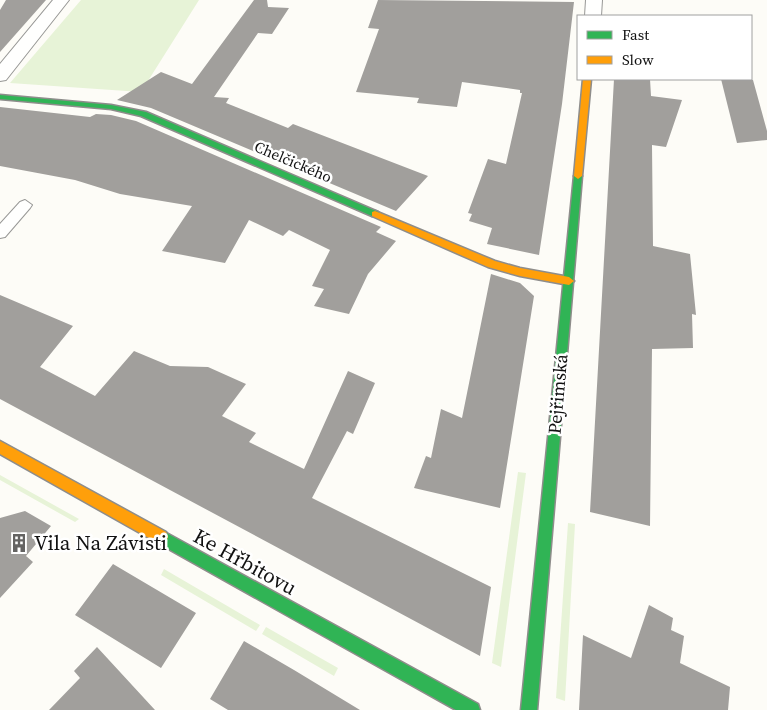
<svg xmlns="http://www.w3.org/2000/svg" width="767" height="710" font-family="'Source Serif 4',serif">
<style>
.green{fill:#e7f3d7}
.building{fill:#a19f9c}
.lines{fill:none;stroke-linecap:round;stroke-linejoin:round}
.lane-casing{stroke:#979795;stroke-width:2}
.street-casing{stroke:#979795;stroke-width:2}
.fast-casing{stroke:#8e8d8b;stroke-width:3}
.slow-casing{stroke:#8e8d8b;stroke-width:3}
.lane{fill:#fffffe;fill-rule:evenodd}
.street{fill:#fffffe;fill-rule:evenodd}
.fast{fill:#30b455;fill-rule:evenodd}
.slow{fill:#ff9f0a;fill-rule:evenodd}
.labels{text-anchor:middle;stroke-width:5;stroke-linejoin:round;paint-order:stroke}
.far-street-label{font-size:15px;fill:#111;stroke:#fff}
.street-label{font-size:18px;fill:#111;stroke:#fff}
.near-poi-label{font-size:21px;fill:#111;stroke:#fff;text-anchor:start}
.near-street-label{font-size:21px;fill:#111;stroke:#fff}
</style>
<rect width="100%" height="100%" fill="#fdfcf7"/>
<path class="green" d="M 81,0 L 199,0 L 141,92 L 10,83 Z
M 518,472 L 526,473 L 501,667 L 492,663 Z
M 0,476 L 0,475 L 79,519 L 75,522 L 0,480 Z
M 568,523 L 575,524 L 565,701 L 556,698 Z
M 164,569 L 260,625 L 256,631 L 161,575 Z
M 266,627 L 338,668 L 334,676 L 262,634 Z"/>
<path class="building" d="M 6,0 L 46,0 L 0,52 L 0,10 Z
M 254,0 L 267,0 L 268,7 L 289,8 L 272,34 L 258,33 L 214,97 L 229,98 L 226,103 L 288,128 L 293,124 L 428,176 L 396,211 L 151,108 L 117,100 L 161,72 L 192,84 Z
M 378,0 L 574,2 L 562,104 L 539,255 L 487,244 L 492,228 L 469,221 L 472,214 L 468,213 L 488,159 L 506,164 L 522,93 L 520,93 L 520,90 L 462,82 L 457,107 L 417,103 L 419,98 L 356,92 L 379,29 L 368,28 Z
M 614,79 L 650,79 L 651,96 L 682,100 L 666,147 L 652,145 L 653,246 L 690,254 L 696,315 L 692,314 L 693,348 L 652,349 L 650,526 L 590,512 Z
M 721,79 L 753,80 L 767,131 L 767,140 L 737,143 Z
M 0,107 L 90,117 L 96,114 L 111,115 L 136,121 L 381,227 L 376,232 L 396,241 L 368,274 L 349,314 L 314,306 L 324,289 L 312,286 L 330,250 L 289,230 L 283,236 L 249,220 L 225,263 L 162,251 L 192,206 L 120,194 L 75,180 L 0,166 Z
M 491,274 L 520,283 L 534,296 L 500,508 L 414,488 L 426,456 L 431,458 L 441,409 L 462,418 Z
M 0,295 L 73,326 L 40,367 L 95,396 L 134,351 L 170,366 L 208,367 L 246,384 L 222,416 L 256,433 L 249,442 L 304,469 L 348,371 L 375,383 L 353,434 L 347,431 L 312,498 L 491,587 L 480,656 L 0,399 Z
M 25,511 L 51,526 L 26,556 L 33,562 L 0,598 L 0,518 Z
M 113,564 L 196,613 L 161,668 L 75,615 Z
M 649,605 L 673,618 L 671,630 L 684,636 L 680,663 L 730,687 L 728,710 L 579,710 L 583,635 L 631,658 Z
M 244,641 L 294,670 L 360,710 L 228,710 L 210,699 Z
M 97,647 L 155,710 L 49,710 L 80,678 L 74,671 Z"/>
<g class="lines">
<g class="lane-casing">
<path id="lane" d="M 25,200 L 32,205 L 30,208 L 5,237 L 0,238 L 0,224 L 20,202 Z"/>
</g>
<g class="street-casing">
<path id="street" d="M 53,0 L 69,0 L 6,80 L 0,81 L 0,64 Z
M 586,0 L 602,0 L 601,16 L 585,16 Z"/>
</g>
<g class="fast-casing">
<path id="fast" d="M 0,95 L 111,105 L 146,112 L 378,212 L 380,214 L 378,216 L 372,216 L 141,116 L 111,109 L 0,99 Z
M 578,173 L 582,176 L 537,710 L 521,710 L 574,176 Z
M 161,530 L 478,704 L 480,710 L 456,710 L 156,542 L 154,537 L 156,532 Z"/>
</g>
<g class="slow-casing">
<path id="slow" d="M 583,79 L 591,79 L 582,176 L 578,179 L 574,176 Z
M 375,211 L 495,261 L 520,268 L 569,277 L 574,281 L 569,285 L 520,276 L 488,267 L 372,216 L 372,212 Z
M 0,441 L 166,532 L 168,537 L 166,542 L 161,544 L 156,542 L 0,454 Z"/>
</g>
<use href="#lane" class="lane"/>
<use href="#street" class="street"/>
<use href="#fast" class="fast"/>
<use href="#slow" class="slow"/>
</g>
<defs>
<g id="building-bare" transform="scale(1.5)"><path d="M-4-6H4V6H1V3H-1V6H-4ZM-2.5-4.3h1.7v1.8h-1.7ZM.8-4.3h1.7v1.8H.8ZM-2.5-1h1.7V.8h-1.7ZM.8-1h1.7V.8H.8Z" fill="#646362" stroke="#fff" stroke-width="2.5" paint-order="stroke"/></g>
</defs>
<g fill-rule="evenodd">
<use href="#building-bare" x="19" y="543"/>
</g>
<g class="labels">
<g class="far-street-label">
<text transform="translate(293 162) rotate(23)" y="5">Chelčického</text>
</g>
<g class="street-label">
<text transform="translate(558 394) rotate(-85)" y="6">Pejřimská</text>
</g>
<g class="near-poi-label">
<text x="34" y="550">Vila Na Závisti</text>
</g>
<g class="near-street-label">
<text transform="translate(245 562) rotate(29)" y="7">Ke Hřbitovu</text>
</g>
</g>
<rect x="577" y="15" width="175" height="65" fill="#ffffff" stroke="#a0a0a0"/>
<rect x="587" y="31" width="25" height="8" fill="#30b455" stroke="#a0a0a0"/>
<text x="622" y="40" font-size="15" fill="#111111">Fast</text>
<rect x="587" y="56" width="25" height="8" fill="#ff9f0a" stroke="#a0a0a0"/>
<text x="622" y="65" font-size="15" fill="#111111">Slow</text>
</svg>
